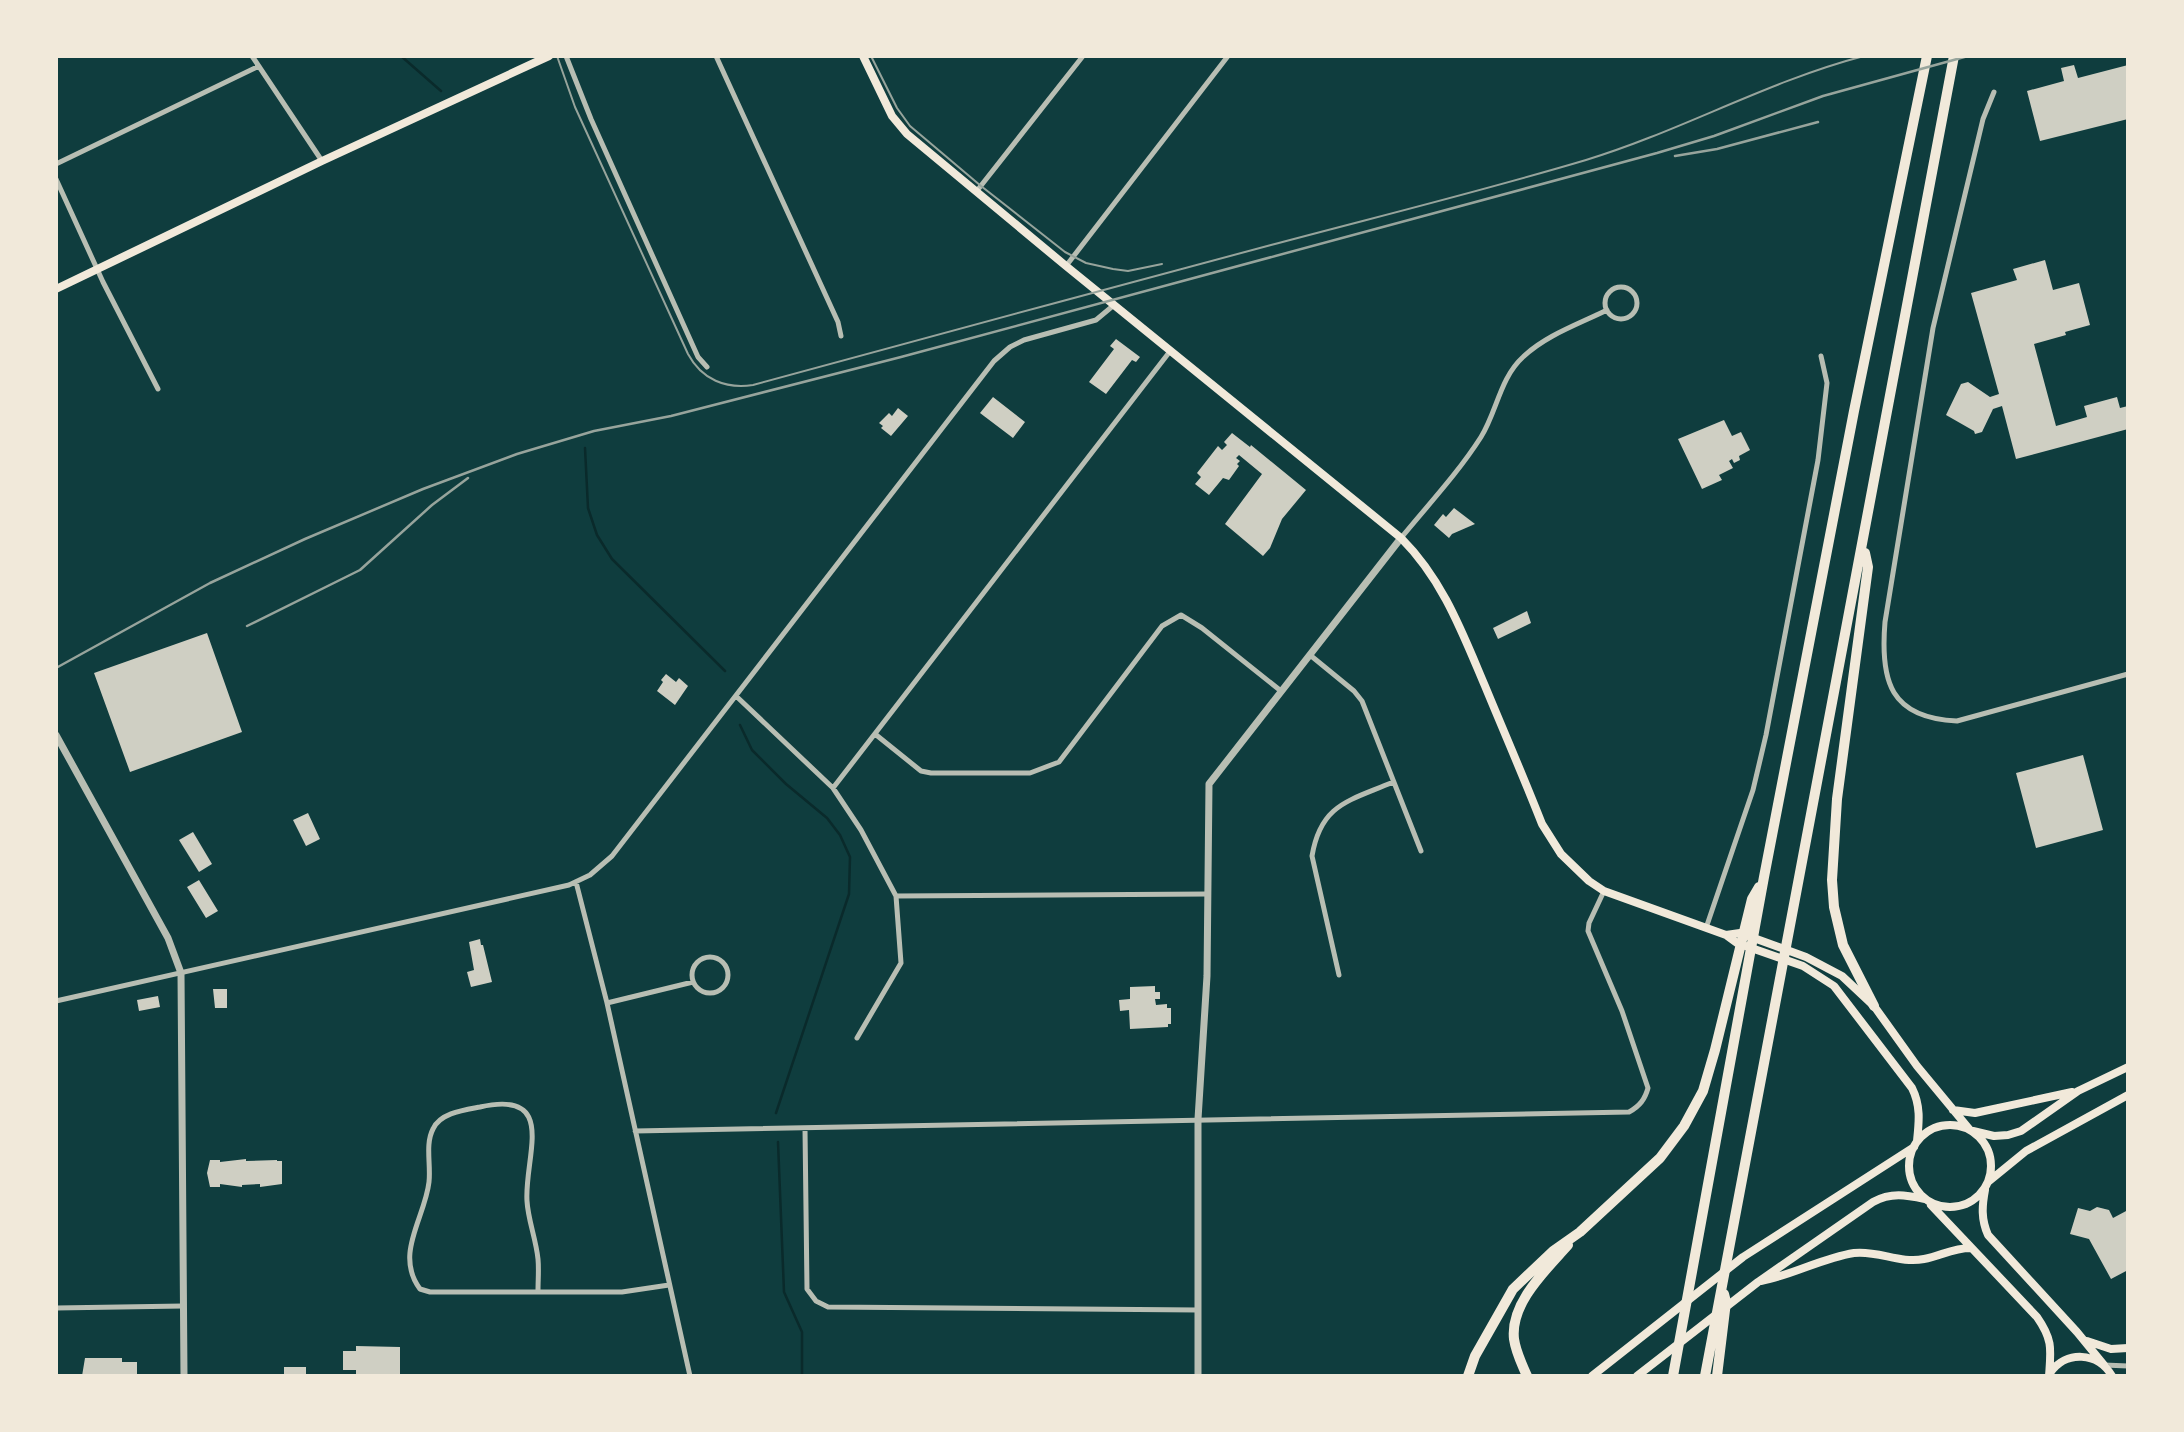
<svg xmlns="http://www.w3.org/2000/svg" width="2184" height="1432" font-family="Literata,serif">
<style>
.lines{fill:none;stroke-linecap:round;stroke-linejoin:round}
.stream{stroke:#0a2a2b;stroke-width:2.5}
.building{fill:#cfcfc3}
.minor{stroke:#b8beb3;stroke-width:5}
.tertiary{stroke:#b8beb3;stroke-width:7}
.secondary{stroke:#f1e9da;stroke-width:8}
.motorway{stroke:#f1e9da;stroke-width:10}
.tram{stroke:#97a49c;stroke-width:2}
.rail{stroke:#97a49c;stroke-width:2.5}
</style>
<rect width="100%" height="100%" fill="#0f3d3e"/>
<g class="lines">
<path class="stream" d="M 401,56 L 441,91
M 585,448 L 588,508 L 597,535 L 612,559 L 725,671
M 740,725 L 752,750 L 786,784 L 827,818 L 840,835 L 850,857 L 849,894 L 776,1113
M 778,1142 L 784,1292 L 802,1332 L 802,1376"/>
</g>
<path class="building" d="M 2074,65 L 2078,78 L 2128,65 L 2128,119 L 2040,141 L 2027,91 L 2064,81 L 2061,68 Z
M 2045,260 L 2053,290 L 2079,283 L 2090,325 L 2065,332 L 2066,335 L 2034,344 L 2056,426 L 2087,417 L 2084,406 L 2117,397 L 2120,408 L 2128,406 L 2128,429 L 2016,459 L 2002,406 L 1993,409 L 1982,432 L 1975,434 L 1974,431 L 1946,415 L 1961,384 L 1968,382 L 1990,397 L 1999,394 L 1971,293 L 2017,280 L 2013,269 Z
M 1116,339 L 1140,357 L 1136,362 L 1132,360 L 1106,394 L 1089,382 L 1114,349 L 1110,346 Z
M 993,397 L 1025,422 L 1013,438 L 980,413 Z
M 898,408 L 908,416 L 891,436 L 881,428 L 883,426 L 879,423 L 889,413 L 892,416 Z
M 1724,420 L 1732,436 L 1741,432 L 1750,450 L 1739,456 L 1740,460 L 1734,463 L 1732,459 L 1729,461 L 1733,468 L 1719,475 L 1722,480 L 1702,489 L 1678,439 Z
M 1232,433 L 1250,447 L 1251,445 L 1306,490 L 1282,519 L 1270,548 L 1263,556 L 1225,524 L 1262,474 L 1239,455 L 1236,458 L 1240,461 L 1237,464 L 1239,466 L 1229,480 L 1223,478 L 1209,495 L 1195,484 L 1201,477 L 1197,473 L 1218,446 L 1222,450 L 1227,445 L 1224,442 Z
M 1454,508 L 1475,524 L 1452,534 L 1449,538 L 1434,525 L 1443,514 L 1446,517 Z
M 1527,611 L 1531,623 L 1498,639 L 1493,628 Z
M 207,633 L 242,732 L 130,772 L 94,673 Z
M 666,674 L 676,682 L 679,678 L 688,686 L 675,705 L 657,691 L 663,682 L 661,680 Z
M 2083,755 L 2103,830 L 2036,848 L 2016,773 Z
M 308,813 L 320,839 L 306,846 L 293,820 Z
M 193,832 L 212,864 L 199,872 L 179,840 Z
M 199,880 L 218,911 L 206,918 L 187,887 Z
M 480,939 L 481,945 L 483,945 L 492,982 L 471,987 L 467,972 L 474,970 L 469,942 Z
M 1155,986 L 1155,992 L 1160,992 L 1160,999 L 1155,999 L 1156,1005 L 1167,1004 L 1167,1008 L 1171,1008 L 1171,1024 L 1168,1024 L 1168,1027 L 1130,1029 L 1129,1010 L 1120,1011 L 1119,1000 L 1130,999 L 1130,987 Z
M 213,989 L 227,989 L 227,1008 L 215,1008 Z
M 158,996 L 160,1007 L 139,1011 L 137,1000 Z
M 246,1159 L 246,1161 L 277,1160 L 277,1161 L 282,1161 L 282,1184 L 260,1187 L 260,1184 L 242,1185 L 242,1187 L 220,1184 L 220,1187 L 210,1187 L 207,1173 L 210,1160 L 220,1160 L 220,1162 Z
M 2097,1207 L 2109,1210 L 2113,1218 L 2128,1210 L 2128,1270 L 2111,1279 L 2089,1239 L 2070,1234 L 2078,1208 L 2090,1211 Z
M 356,1346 L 400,1347 L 400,1376 L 356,1376 L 356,1370 L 343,1370 L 343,1351 L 356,1351 Z
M 85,1358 L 122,1358 L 122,1362 L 137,1362 L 137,1376 L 82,1376 Z
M 284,1367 L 306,1367 L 306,1376 L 284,1376 Z"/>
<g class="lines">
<path class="minor" d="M 252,56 L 322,161
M 566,56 L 591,119 L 698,357 L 707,367
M 716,56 L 838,322 L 841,336
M 1994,92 L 1983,119 L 1933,328 L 1885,622 C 1880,681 1890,718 1957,721 L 2128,674
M 56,164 L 259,66
M 56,179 L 103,282 L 158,389
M 976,192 L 1083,56
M 1066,266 L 1228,56
M1605 303a16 16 0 1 1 32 0a16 16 0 1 1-32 0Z
M 1401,538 C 1428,505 1458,473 1481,437 C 1497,411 1500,378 1523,357 C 1546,335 1579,324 1607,310
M 1310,655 L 1354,691 L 1362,701 L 1421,851
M 736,696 L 833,788 L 861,830 L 896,896 L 901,963 L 857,1038
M 875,734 L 921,771 L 931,773 L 1030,773 L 1059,762 L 1162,626 L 1181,615 L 1202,628 L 1281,691
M 833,788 L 1171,350
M 576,882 L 607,1003 L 690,1376
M 896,896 L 1208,894
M 1706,928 L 1753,790 L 1766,735 L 1818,460 L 1827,383 L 1821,356
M692 975a18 18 0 1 1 36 0a18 18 0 1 1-36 0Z
M 1339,975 L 1312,856 C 1321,803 1350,801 1393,782
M 56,1001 L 569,885 L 590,875 L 612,856 L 994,361 L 1010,347 L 1024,340 L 1096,320 L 1114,305
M 607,1003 L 693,982
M 805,1129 L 807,1289 L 816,1301 L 828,1307 L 1198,1310
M 635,1131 L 1629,1112 C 1640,1106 1645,1099 1648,1088 L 1622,1011 L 1588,931 L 1589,923 L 1604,891
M 538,1291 C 538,1280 539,1269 538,1259 C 536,1239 528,1220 527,1201 C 524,1157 559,1089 480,1107 C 464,1110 440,1113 433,1129 C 425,1144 431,1165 429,1182 C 425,1218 394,1254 420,1289 L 430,1292 L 622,1292 L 669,1285
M 56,1308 L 183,1306
M 2104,1365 L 2128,1366"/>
<path class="tertiary" d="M 56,735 L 168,938 L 181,973 L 184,1376
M 1198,1376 L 1198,1119 L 1207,976 L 1209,784 L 1401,538"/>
<path class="secondary" d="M 863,56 L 892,116 L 907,134 L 1066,266 L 1401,538 C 1443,580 1462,632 1485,686 C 1504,732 1524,778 1542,824 L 1561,854 L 1589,881 L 1604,891 L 1726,935 L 1737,943 L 1803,966 L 1834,986 L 1912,1088 C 1921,1106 1919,1122 1917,1141
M 56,289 L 322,161 L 549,56
M 1726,935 L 1740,933 L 1806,957 L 1842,976 L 1874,1006 L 1917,1066 L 1970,1130
M 1953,1110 L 1975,1113 L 2072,1092
M1909 1166a41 41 0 1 1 82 0a41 41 0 1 1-82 0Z
M 1973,1131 L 1994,1136 L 2008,1135 L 2021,1131 L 2078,1091 L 2128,1067
M 1988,1182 L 2026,1151 L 2128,1095
M 1985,1190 C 1982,1206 1981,1219 1988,1235 L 2077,1332 L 2104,1365
M 1931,1205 L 2037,1317 C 2053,1340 2051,1349 2049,1376
M 1761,1281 C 1793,1275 1822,1258 1854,1253 C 1878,1250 1900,1264 1924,1259 C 1941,1256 1952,1248 1971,1248
M 2087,1341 L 2111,1349 L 2128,1348
M 2050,1373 C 2066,1350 2098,1352 2112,1376
M 1592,1376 L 1743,1257 L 1914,1147
M 1637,1376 L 1758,1282 L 1873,1202 C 1891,1192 1906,1195 1925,1199"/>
<path class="motorway" d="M 1865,553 L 1868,567 L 1837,799 L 1832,880 L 1834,907 L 1843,945 L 1874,1006
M 1468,1376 L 1475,1356 L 1513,1289 L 1553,1251 L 1580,1232 L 1660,1158 L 1684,1126 L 1703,1091 L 1715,1050 L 1752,899 L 1759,887
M 1527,1376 C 1522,1364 1516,1353 1514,1339 C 1510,1303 1546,1270 1568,1245
M 1673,1376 L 1764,877 L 1854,411 L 1927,56
M 1705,1376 L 1954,56
M 1717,1376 L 1726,1302 L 1724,1294"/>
<path class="tram" d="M 557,56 L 575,107 L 688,354 C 702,380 726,389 753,385 C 926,338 1098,291 1271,245 C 1376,217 1482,191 1586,160 C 1681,131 1768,81 1864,56
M 871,56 L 897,108 L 910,126 L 981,186 L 1065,252 L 1086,263 L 1113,269 L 1128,271 L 1162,264"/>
<path class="rail" d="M 1675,156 L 1717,149 L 1818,122
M 247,626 L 360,570 L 432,505 L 468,478
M 56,668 L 210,583 L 305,539 L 423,489 L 517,454 L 594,431 L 671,416 L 901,357 L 1657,153 L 1714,136 L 1823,96 L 1968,56"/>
</g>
<rect width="2184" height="1432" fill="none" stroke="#f1e9da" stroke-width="116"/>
</svg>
